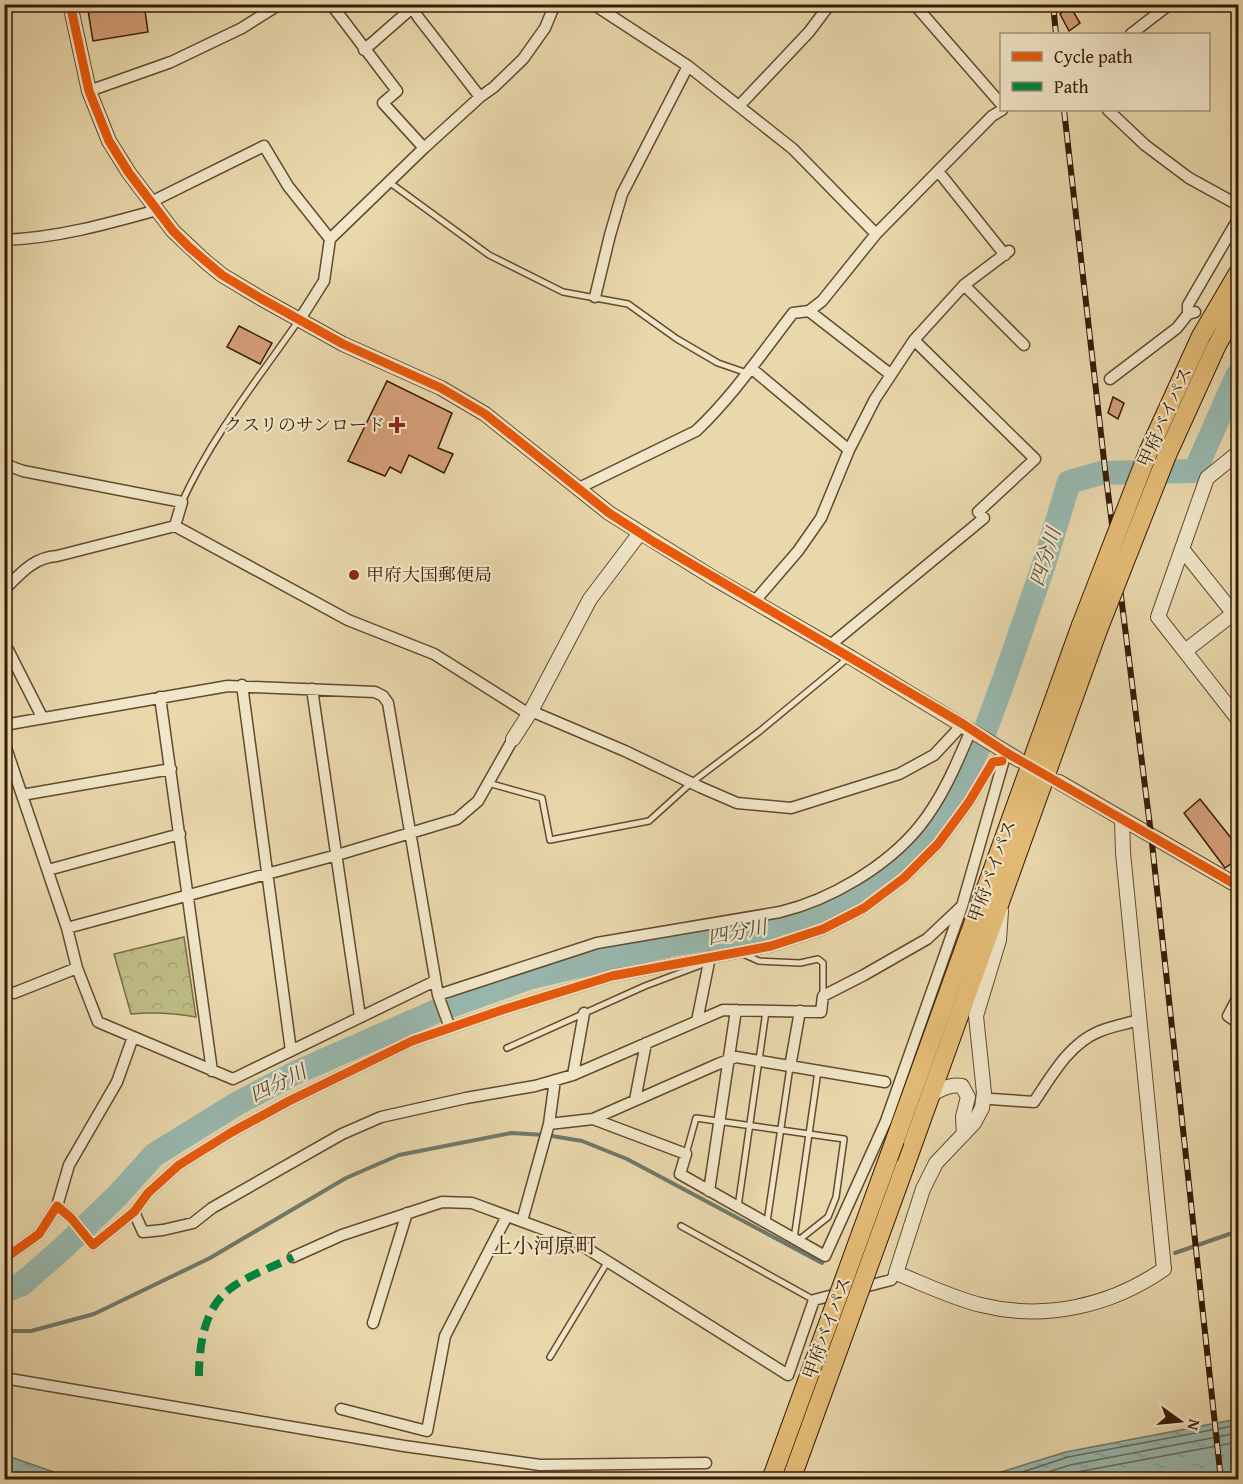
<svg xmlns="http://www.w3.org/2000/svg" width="1243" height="1484" font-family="'Gentium Book Plus','Noto Serif JP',serif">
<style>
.park{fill:url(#park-crowns);stroke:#7a6b44;stroke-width:1.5}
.water{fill:url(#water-ripples);stroke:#70796b;stroke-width:1.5}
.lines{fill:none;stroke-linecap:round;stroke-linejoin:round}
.shore{stroke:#666a5a;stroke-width:1.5}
.stream{stroke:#70796b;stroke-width:4}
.river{stroke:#98b9b0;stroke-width:24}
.building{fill:#d59f79;stroke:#351a04;stroke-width:1.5}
.service-casing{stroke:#624a2e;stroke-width:8}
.minor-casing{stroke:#624a2e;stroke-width:13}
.tertiary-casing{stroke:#624a2e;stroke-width:16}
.trunk-casing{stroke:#351a04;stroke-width:20}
.service{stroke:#f1e6c9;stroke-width:5}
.minor{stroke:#f1e6c9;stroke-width:10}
.tertiary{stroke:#f1e6c9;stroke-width:14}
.trunk{stroke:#e4bc76;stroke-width:18}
.rail-casing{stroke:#351a04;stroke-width:6}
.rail{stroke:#f1e6c9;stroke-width:4;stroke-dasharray:11;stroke-linecap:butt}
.trunk-bridge-casing{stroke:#351a04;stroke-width:20;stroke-linecap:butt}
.trunk-bridge{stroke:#e4bc76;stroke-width:18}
.quiet{stroke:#00873e;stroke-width:8;stroke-dasharray:15 8;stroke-linecap:butt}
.cycleway-casing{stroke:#f1e6c9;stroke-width:13}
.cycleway{stroke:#e8590c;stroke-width:9}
.poi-dot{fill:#8f2418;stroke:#f1e6c9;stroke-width:2}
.labels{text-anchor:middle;stroke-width:4.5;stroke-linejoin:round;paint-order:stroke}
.street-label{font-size:18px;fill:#351a04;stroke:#f1e6c9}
.poi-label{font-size:18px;fill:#351a04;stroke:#f1e6c9;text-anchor:end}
.water-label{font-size:20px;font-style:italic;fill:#534a38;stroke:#f1e6c9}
.quarter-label{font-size:21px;fill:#351a04;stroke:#f1e6c9}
</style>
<defs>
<pattern id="park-crowns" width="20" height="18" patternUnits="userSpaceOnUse" patternTransform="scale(1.5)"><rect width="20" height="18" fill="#bebc84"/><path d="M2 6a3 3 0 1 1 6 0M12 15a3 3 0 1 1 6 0" fill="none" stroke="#a4a170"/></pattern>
<pattern id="water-ripples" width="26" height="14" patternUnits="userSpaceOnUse" patternTransform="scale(1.5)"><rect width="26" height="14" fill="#98b9b0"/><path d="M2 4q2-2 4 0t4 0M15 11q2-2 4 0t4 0" fill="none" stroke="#849e96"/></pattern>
</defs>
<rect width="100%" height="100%" fill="#e9d8ac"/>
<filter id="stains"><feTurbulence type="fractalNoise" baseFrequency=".00333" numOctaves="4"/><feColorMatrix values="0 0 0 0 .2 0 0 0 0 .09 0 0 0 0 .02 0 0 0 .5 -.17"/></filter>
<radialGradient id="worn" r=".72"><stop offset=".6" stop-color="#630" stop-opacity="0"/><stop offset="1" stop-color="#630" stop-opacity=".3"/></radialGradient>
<path class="park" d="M 184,937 L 196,1017 C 174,1013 153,1012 131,1014 L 114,954 Z"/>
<path class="water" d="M 1238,1419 L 1238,1479 L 978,1479 L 1066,1452 Z
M 4,1455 L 5,1455 L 74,1479 L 5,1479 Z"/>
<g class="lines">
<path class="shore" d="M 998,1480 L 1068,1457 L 1238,1425
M 1023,1480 L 1070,1465 L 1238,1433
M 1053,1480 L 1072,1473 L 1238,1442"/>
<path class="stream" d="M 1175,1253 L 1238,1231
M 4,1331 L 31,1331 L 94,1314 L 210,1258 L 346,1178 L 399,1155 L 511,1133 L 546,1135 L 582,1141 L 627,1159 L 822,1263"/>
<path class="river" d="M 4,1291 L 22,1284 L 63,1248 L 117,1196 L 154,1155 L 238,1103 L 295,1073 L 439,1010 L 531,977 L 670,945 L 738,934 L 799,921 L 848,900 L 888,871 L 921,842 L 953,797 L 979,747 L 1005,677 L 1044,564 L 1069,482 L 1101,473 L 1195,471 L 1237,376"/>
</g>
<path class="building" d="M 87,4 L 144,4 L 148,32 L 93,41 Z
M 1070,6 L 1080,23 L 1069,31 L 1060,14 Z
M 239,326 L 272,343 L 260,364 L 227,347 Z
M 387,381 L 452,413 L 438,448 L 453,454 L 444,473 L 409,455 L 401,473 L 390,467 L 385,476 L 348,461 Z
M 1113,397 L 1124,403 L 1118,419 L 1108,413 Z
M 1200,799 L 1239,848 L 1239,858 L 1225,868 L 1184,813 Z"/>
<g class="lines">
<g class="service-casing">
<path id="service" d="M 389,182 L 489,255 L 563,292 L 628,304 L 677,339 L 718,363 L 747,373
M 182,502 C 212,436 258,379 299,320
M 488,783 L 542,798 L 550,840 L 649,821 L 691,783 L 760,731 L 848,658
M 741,953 L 759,961 L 800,963 L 818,959 L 823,963 L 823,994
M 507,1048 L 645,986 L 709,962
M 686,1154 L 696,1118 L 844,1139 L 836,1197 L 828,1217 L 799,1240
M 738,1207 L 766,1011
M 767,1222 L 790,1067
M 681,1226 L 814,1300
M 794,1239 L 818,1071
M 550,1357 L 608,1261"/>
</g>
<g class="minor-casing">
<path id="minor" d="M 331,4 L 397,91 L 383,103 L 424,148
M 410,4 L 418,17 L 480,97
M 593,4 L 688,66 L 793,149 L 876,234
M 914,4 L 1002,105
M 1131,34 L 1170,4
M 364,50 L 412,8
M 89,91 L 171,62 L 242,28 L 280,4
M 739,106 L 809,32 L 830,4
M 1108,110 L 1145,145 L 1189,178 L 1238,205
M 938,171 L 1005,255
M 151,202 L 264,146 L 288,186 L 330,239
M 4,240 C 57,238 107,224 157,210
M 964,285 L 1024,345
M 595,297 L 610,235 L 622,194 L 688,66
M 809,311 L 890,374
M 1188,314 L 1188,305 L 1238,219
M 300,319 L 324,281 L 330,239 L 424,148 L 480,97 L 494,87 L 523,59 L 545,28 L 555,4
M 751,368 L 849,450
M 1110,379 L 1177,328 L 1188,314 L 1195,312
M 4,464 L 23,471 L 182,502 L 175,526
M 579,488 L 696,431 C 733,396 762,353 793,313 L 809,311 L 822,301 L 876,234 L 992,116 L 1002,110
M 4,590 C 20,574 34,557 57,556 L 175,526 L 348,620 L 434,654 L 529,714
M 754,602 L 798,551 L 821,518 L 849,450 L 875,399 L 914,340 L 964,285 L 1009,251
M 4,642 L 42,717
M 829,646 L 984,518 L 978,512 L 1035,459 L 914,340
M 242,685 L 291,1051
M 312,689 L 360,1017
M 160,697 L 212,1071
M 531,711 L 625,751 L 700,787 L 737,803 L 791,808 L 899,774 L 934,755 L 963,724
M 4,725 L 228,686 L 375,692 L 383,696 L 388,703 L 438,995 L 450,1028
M 4,742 L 67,928 L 77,968 L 98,1022 L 233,1079 L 435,981
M 22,795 L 171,769
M 48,870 L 180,834
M 67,928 L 337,855 L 457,819 L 478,801 L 513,739
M 4,990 L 14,993 L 77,968
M 438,995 L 597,943 L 780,912 C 830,900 886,867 919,827 C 942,799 957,763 971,730
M 1238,997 L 1228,1016 L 1238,1023
M 697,1021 L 710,957
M 790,1067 L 800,1011
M 573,1075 L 584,1013
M 991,1099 L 1034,1102 C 1051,1077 1069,1044 1098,1032 C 1111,1026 1126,1024 1139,1020
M 635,1100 L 646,1043
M 593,1119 L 686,1154 L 680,1174 L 825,1256 L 886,1121 L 962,906 L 1005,756
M 549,1124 L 555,1080
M 709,1191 L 736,1010
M 57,1206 L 69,1165 L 117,1082 L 133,1037
M 134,1212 L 143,1232 L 163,1230 L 193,1223 L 212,1208 L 342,1134 L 381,1117 L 466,1098 L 535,1086 L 573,1075 L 723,1010 L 821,1012 L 823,996 L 864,975 L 927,939 L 962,906
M 522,1221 L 549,1124 L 593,1119 L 718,1064 L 736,1057 L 885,1082
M 293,1257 L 342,1235 L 442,1202 L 472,1203 L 575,1241 L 788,1375 L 814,1300 L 891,1280 L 896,1273
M 4,1259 L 39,1234 L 57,1206 L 71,1218 L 93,1245 L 134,1212 L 148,1193 L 179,1165 L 232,1132 L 289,1101 L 412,1041 L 502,1010 L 612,976 L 771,946 L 823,929 L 864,908 L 904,878 L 938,844 L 969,802 L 993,762 L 1002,761
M 373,1323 L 407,1213
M 4,1378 L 404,1446 L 540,1465 L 706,1463
M 341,1409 L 427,1431 L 445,1336 L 507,1216"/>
</g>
<g class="tertiary-casing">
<path id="tertiary" d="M 70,4 L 89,91 L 109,141 L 129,173 L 173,231 L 206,262 L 222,275 L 262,299 L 343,344 L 441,388 L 485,414 L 609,513 L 715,579 L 850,657 L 1019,760
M 1238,453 L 1207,478 L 1158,617 L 1238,719
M 1182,549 L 1238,619
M 1185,651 L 1238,610
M 513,739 L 531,711 L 590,599 L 640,533
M 1059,782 L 1238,886
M 1001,911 L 999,940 L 976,1016 L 984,1093 L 982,1108 L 974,1123 L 936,1163 L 923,1189 L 896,1273 C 924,1284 952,1298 981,1305 C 1045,1321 1111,1306 1164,1269 L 1123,853 L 1122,819
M 932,1094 C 942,1089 950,1084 962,1086 L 968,1097 L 963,1117 L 964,1134"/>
</g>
<g class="trunk-casing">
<path id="trunk" d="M 1149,450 L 1201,336 L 1238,273
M 1167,455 L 1216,347 L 1238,307
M 895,1140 L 1081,625
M 905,1166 L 1098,630"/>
</g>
<use href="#service" class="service"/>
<use href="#minor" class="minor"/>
<use href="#tertiary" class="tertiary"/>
<use href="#trunk" class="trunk"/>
<g class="rail-casing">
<path id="rail" d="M 1053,4 L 1056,34
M 1064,110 L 1105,469 L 1151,834 L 1221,1480"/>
</g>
<use href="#rail" class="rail"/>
<g class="trunk-bridge-casing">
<path id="trunk-bridge" d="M 1081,625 L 1149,450
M 1098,630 L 1167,455
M 771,1480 L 895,1140
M 791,1480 L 905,1166"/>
</g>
<use href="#trunk-bridge" class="trunk-bridge"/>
<path class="quiet" d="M 199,1376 C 199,1346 204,1307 231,1288 C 245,1277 275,1266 293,1257"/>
<g class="cycleway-casing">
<path id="cycleway" d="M 70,4 L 89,91 L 109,141 L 129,173 L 173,231 L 189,247 L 222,275 L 262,299 L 343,344 L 441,388 L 485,414 L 609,513 L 654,542 L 963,724 L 1007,753 L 1238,886
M 4,1259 L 39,1234 L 57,1206 L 71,1218 L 93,1245 L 134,1212 L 148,1193 L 179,1165 L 232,1132 L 289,1101 L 412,1041 L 502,1010 L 612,976 L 771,946 L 823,929 L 864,908 L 904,878 L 938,844 L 969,802 L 993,762 L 1002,761"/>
</g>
<use href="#cycleway" class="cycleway"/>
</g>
<g class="poi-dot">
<path d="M394 416h6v6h6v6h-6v6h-6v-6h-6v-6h6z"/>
<circle cx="354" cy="575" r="6"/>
</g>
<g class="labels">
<g class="street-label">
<text transform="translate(1165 417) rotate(-66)" y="6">甲府バイパス</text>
<text transform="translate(992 871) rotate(-70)" y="6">甲府バイパス</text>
<text transform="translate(827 1328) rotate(-70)" y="6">甲府バイパス</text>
</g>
<g class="poi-label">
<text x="385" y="431">クスリのサンロード</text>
<text x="366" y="581" text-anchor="start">甲府大国郵便局</text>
</g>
<g class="water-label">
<text transform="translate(1045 557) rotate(-72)" y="7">四分川</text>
<text transform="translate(737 932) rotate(-11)" y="7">四分川</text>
<text transform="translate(278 1083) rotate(-26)" y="7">四分川</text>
</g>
<g class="quarter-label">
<text x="544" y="1253">上小河原町</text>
</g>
</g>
<rect width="1243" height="1484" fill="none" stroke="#e9d8ac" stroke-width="24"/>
<rect x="6" y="6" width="1231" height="1472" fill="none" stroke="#351a04" stroke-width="3"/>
<rect x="12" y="12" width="1219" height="1460" fill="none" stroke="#351a04" stroke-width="1.5"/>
<rect x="1000" y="33" width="210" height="78" fill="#f1e6c9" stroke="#a6947a" stroke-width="1.5"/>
<rect x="1012" y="52" width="30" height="9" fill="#e8590c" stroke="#a6947a" stroke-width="1.5"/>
<text x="1054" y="63" font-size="18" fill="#351a04">Cycle path</text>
<rect x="1012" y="82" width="30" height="9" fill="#00873e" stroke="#a6947a" stroke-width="1.5"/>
<text x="1054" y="93" font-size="18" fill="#351a04">Path</text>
<g transform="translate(1180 1421) rotate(105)" stroke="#f1e6c9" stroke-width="4.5" paint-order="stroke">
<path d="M0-4.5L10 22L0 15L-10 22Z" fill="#351a04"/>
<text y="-9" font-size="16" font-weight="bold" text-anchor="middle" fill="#351a04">N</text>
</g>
<rect width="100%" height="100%" filter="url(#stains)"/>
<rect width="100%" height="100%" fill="url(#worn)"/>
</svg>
